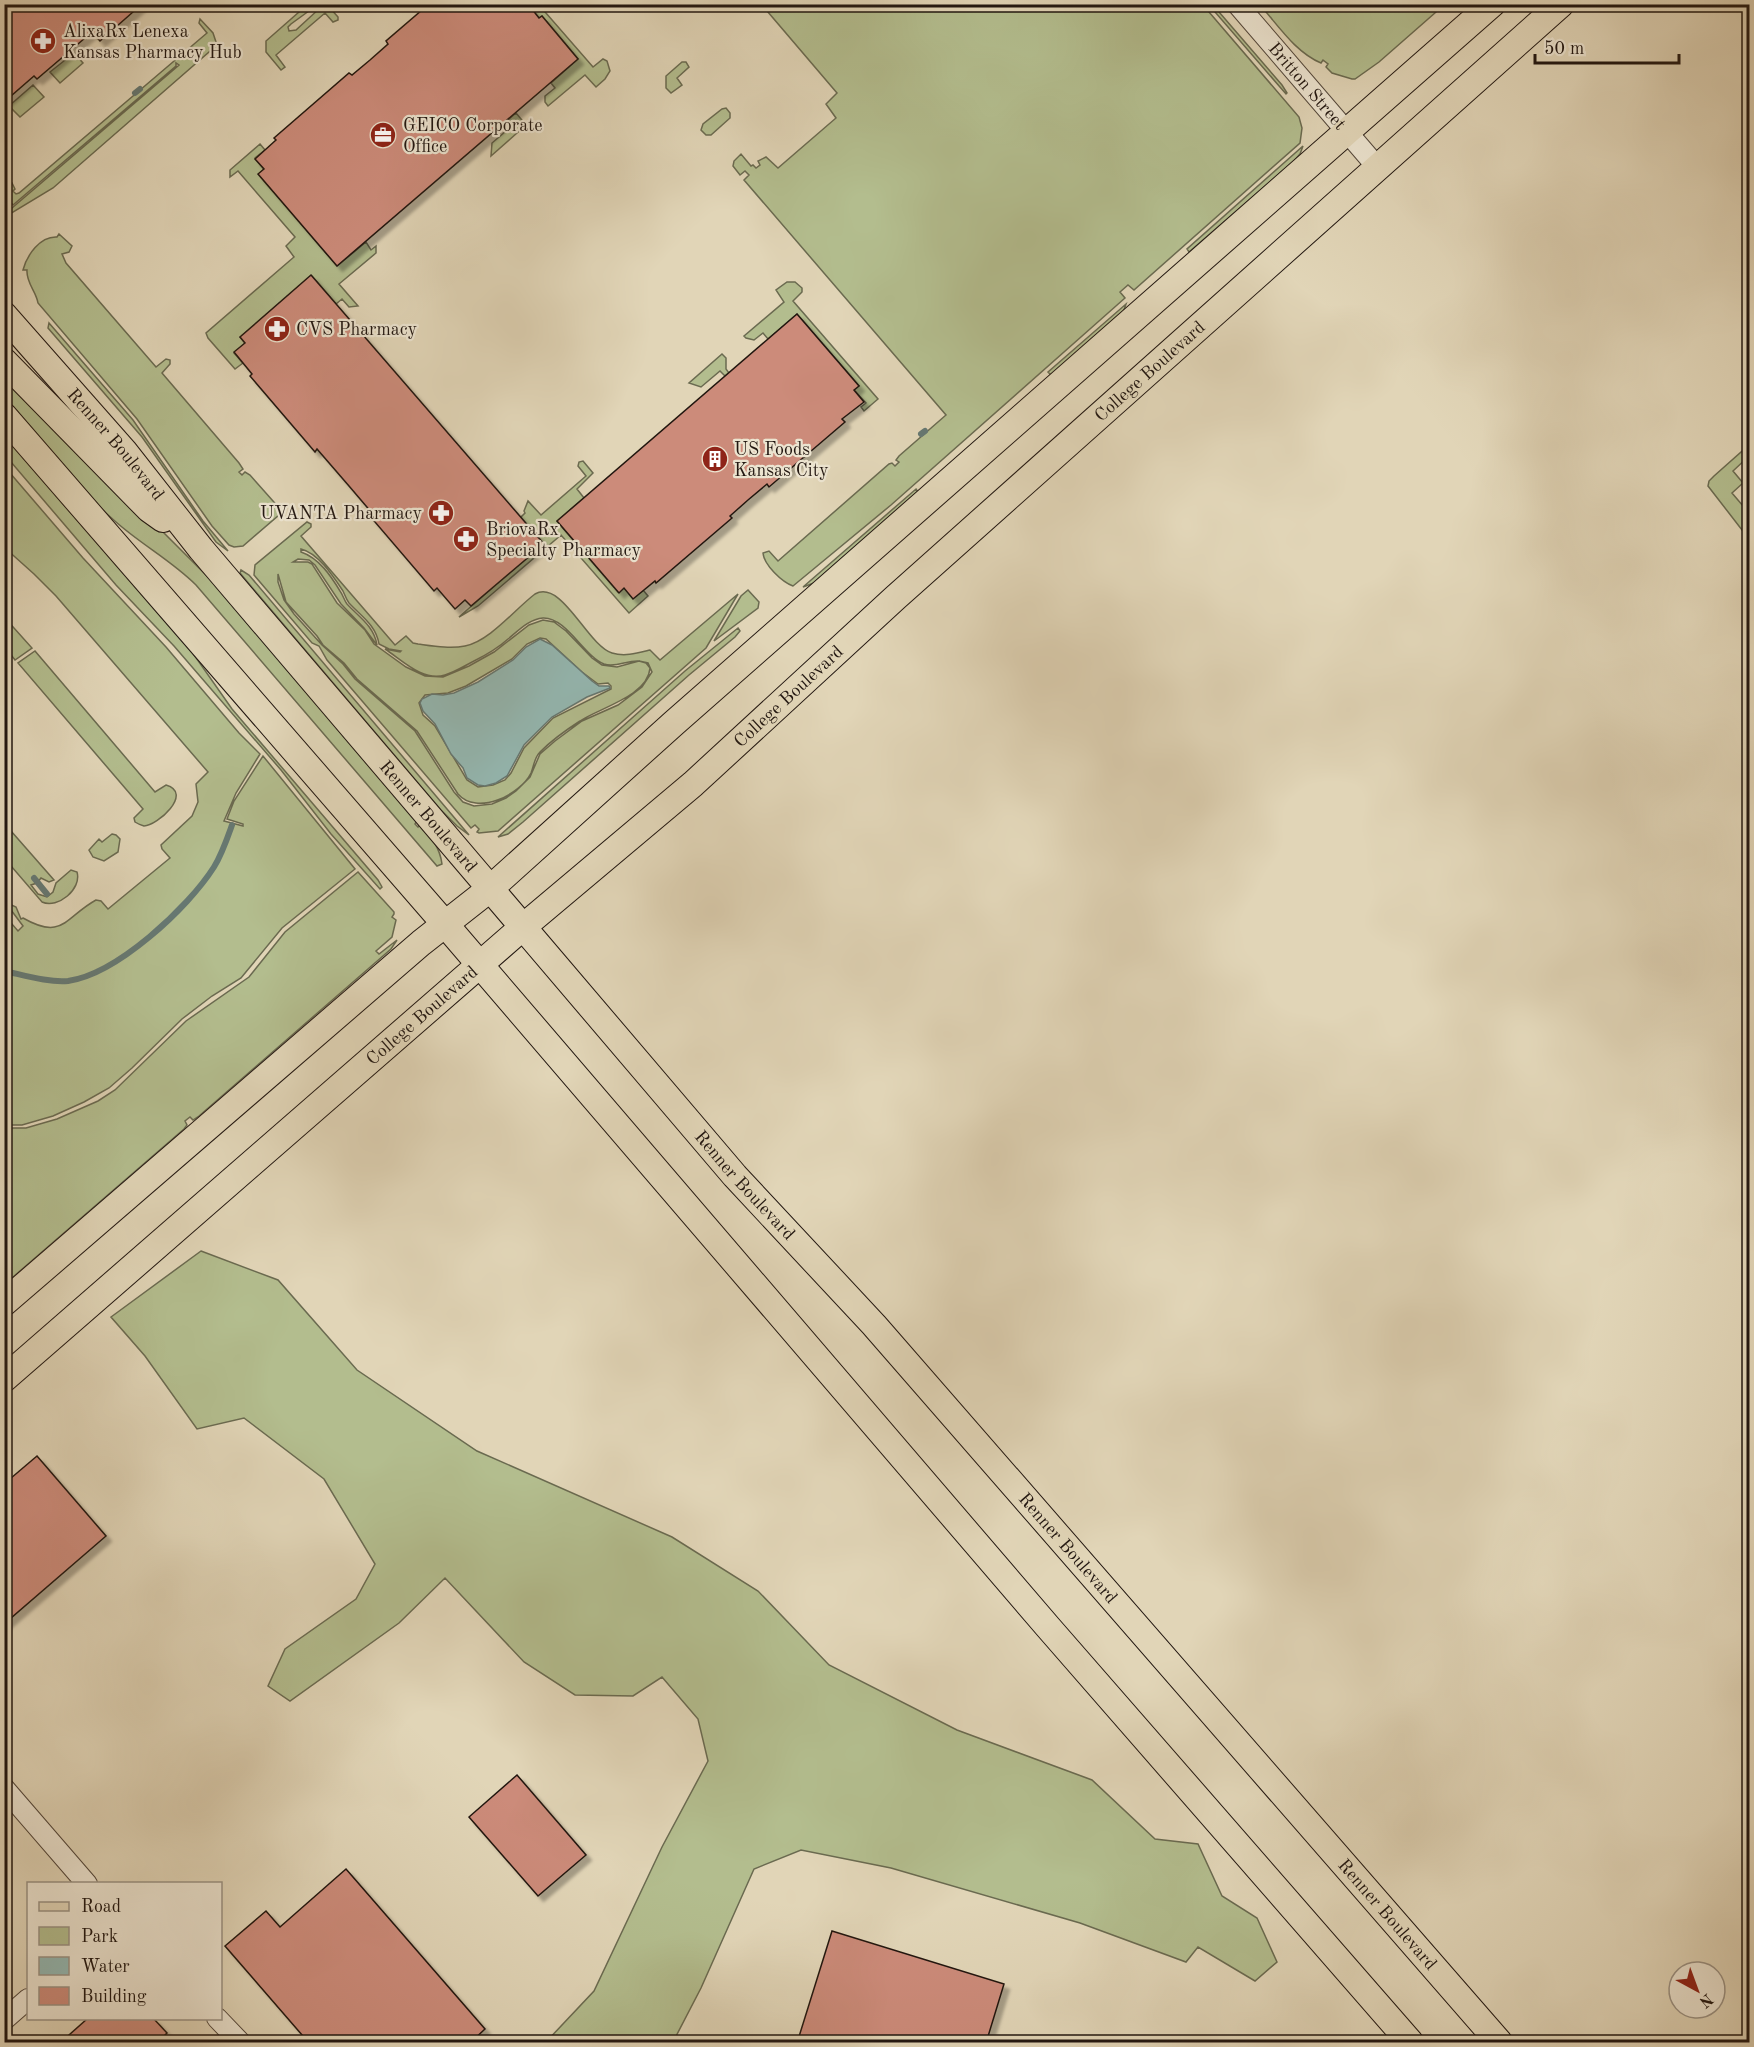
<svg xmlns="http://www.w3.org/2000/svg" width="1754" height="2047" font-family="'Old Standard TT',serif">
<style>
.green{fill:#b3bd8e;stroke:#6a6a50;stroke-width:1.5;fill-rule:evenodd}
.water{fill:#94b8b2;stroke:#667872;stroke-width:1.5}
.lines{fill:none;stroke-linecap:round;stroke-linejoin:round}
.stream{stroke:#667872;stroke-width:6}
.building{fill:#cc8b7a;stroke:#221711;stroke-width:1.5;filter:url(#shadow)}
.minor-casing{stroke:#52463a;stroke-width:22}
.major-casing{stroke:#221711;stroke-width:28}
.minor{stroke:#ece4d0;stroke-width:20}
.major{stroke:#e1d5b7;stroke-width:26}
.labels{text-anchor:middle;stroke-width:4.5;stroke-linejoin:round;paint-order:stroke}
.poi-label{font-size:18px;fill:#221711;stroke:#ece4d0;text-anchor:start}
.street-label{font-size:18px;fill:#221711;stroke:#ece4d0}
</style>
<defs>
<filter id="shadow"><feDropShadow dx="5.5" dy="5.5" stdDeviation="1.5" flood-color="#0004"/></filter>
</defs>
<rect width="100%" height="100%" fill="#e1d5b7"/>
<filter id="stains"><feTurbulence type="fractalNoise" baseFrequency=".00333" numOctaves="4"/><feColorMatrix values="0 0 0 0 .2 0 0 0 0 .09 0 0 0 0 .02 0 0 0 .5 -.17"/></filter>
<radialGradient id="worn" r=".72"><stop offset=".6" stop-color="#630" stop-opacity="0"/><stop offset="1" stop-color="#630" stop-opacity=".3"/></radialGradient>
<path class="green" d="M 307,5 L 317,5 L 291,24 L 288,27 L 289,31 L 296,30 L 320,8 L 318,5 L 334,5 L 330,8 L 338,17 L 338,20 L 333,22 L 325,13 L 276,55 L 285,67 L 281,70 L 266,52 L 266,41 Z
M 528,5 L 539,5 L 593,67 L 603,59 L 607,61 L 610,71 L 605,79 L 596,87 L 585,75 L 548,106 L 545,102 L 545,96 L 555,88 L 551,83 L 578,59 L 542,16 L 539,18 Z
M 762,5 L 1203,5 L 1299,117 L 1302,128 L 1300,143 L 1134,290 L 1128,285 L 1120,292 L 1125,298 L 891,505 L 793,586 C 782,582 764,565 763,553 L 769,551 L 778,561 L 889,464 L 892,463 L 895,466 L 899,462 L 896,460 L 899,456 L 946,415 L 744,180 L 749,175 L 745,171 L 740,175 L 733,166 L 734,161 L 741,154 L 751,166 L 753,165 L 756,168 L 760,165 L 758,161 L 766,157 L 778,168 L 836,118 L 826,104 L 837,93 Z
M 1209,5 L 1213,5 L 1282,85 L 1287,93 L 1286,94 Z
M 1260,5 L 1444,5 L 1379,62 L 1355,79 L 1352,79 L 1332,73 L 1326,67 L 1328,64 L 1323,60 L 1321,63 C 1295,52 1278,25 1260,5 Z
M 200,19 L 213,33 L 217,45 L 53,188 L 5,217 L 5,200 L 12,208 L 179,65 L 176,63 L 176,66 L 13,205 L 5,195 L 5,186 L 12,183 L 15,189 L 13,191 L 16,194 L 19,193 L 207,33 L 199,23 Z
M 74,53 L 83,63 L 60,83 L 50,72 Z
M 682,62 L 686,62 L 689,67 L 677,78 L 682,85 L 671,93 L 666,88 L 666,76 Z
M 33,85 L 44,97 L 20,117 L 9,106 Z
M 726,108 L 730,113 L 730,118 L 711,135 L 706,135 L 701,130 L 703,124 L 722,109 Z
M 516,113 L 526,125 L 491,156 L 492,143 L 507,130 L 503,124 Z
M 260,144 L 265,150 L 255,158 L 264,169 L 259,174 L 337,266 L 366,242 L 371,250 L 376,246 L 376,253 L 339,284 L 358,306 L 349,307 L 342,299 L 336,304 L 312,276 L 240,337 L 245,343 L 234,353 L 243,363 L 235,369 L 208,338 L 206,333 L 294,257 L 286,246 L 295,237 L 238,171 L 230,177 L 230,170 Z
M 1303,146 L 1300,154 L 1293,162 L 1189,252 L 1187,249 Z
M 59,234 L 72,246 L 69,252 L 62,254 L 66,263 L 156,367 L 166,359 L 170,360 L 170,364 L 162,373 L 239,463 L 243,469 L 239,472 L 242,475 L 245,472 L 250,475 L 281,510 L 288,504 L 286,509 L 243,546 L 234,547 L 229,545 L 212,526 L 137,419 L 38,303 C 36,291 26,283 27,270 L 23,270 C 27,255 40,236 57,237 Z
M 787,282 L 795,282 L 802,288 L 802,292 L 793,301 L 878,399 L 864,411 L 861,407 L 866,403 L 854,390 L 859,386 L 797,314 L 768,339 L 763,333 L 754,340 L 746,338 L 744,336 L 784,302 L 776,290 Z
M 1126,304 L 1123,313 L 1051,375 L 1048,372 Z
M 49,323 L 133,420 L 203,521 L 228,551 L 216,542 L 142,437 L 48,328 Z
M 722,354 L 726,358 L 726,369 L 729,373 L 725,376 L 720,371 L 701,387 L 689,383 Z
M 9,378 L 220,589 L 417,821 L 415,824 L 418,827 L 420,824 C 431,836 440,848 442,864 L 437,866 L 196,585 C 172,561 142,545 116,522 C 75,487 39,438 5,397 L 4,382 Z
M 4,435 L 65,506 L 178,632 L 232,709 L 378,880 L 382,887 L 380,889 L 331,834 L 281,770 L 174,646 L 116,585 L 5,455 Z
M 1749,445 L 1749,456 L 1733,471 L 1743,483 L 1732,493 L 1749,513 L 1749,539 L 1708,486 L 1709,481 L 1714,476 Z
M 583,461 L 593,473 L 577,489 L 584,498 L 557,521 L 618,592 L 624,588 L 633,598 L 643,590 L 648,596 L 629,613 L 561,535 L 478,606 L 459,617 L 492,588 L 520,518 L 525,513 L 524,511 L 528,501 L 541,515 L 586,476 L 578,466 L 579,462 Z
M 4,466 L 83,558 L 166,647 L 239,733 L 260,754 L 236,793 L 224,821 L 243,826 L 243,824 L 227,819 L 234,801 L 263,756 L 355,869 L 282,928 L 241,978 L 212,996 L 182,1019 L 132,1068 L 109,1088 L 84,1102 L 53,1116 L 22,1125 L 5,1125 L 5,916 L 18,931 L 23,926 L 5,902 L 16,907 L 21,919 L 23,918 C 63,941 65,917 96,900 L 101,901 L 108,909 L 170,858 L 162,849 L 161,845 L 192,816 L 198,802 L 196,784 L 208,772 L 56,596 L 34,574 L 5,548 Z
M 916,489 L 918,492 L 814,583 L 803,587 Z
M 307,522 L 311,524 L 311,527 L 301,536 L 395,645 L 406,636 L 413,643 L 418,644 C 433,646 450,649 465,646 C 490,641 515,609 535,594 C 562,579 587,645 612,653 C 625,657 638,653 650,650 L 660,660 L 738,594 L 706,648 L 498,831 L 479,833 L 477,832 L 479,829 L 475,825 L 471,828 L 327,660 L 319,646 L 312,643 L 254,575 L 255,565 ZM 301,549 C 318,553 333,576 343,591 C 345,595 346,599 349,603 C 361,616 376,625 379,644 L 389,649 L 401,651 L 400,652 L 385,649 C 402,660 423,682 445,675 C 455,672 464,666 474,661 C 486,655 498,648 508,639 C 518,631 529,619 543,618 C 566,617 584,656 604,664 C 616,668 627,660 639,661 L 617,667 L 602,665 L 592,658 L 566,631 L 554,622 L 543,620 L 529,625 L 494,652 L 469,666 L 443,677 L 425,676 L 406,667 L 374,644 L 365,630 L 337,603 L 312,564 L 308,562 L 293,562 L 298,559 L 309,560 L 315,565 L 341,604 L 364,628 L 377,645 C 374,626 359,617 347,604 C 344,600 343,595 340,591 C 331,576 319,558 301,552 ZM 278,574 L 286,602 L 317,636 L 323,645 L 344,663 L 357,679 L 417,731 L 458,794 C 477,816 520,795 531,773 C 534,766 534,758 540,752 C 551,741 566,730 580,721 C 599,708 648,696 650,668 L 646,663 L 639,661 L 648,663 L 652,672 L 642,687 L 618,705 L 582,721 L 555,741 L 540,754 L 530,777 L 516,791 L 506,798 L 492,804 L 474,806 L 463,802 L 454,792 L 415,731 L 355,679 L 343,664 L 322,645 L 294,614 L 284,600 L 278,582 ZM 540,638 L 546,639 L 582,672 L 598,684 L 608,683 L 611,686 L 611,689 L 553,718 L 524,748 L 511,773 L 505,780 L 493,785 L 478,787 L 467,780 L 435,726 L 423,715 L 419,703 L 425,695 L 448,693 L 466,686 L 512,659 L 527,644 Z
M 241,570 L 249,575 L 469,835 L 457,826 L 441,810 L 250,585 L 240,573 Z
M 748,590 L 759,602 L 758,608 L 714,641 L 741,596 Z
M 5,618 L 32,648 L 15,660 L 5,647 Z
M 738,628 L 740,631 L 735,637 L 689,675 L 523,822 L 508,834 L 498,837 L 685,671 Z
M 35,651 L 155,792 L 166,785 C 194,793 157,826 144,826 C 141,825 138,824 135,822 L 134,818 L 143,809 L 18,663 Z
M 4,823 L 54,880 L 49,882 L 41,878 L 37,883 L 31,885 L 38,894 L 47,897 L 53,892 L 56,883 L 71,870 L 77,872 C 82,889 58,909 42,902 L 5,859 Z
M 112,834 L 116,835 L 120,839 L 118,852 L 104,861 L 93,857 L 89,850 L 99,839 L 102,842 Z
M 358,872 L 394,912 L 394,914 L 392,917 L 396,920 L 392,937 L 376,951 L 379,954 L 397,940 L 391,949 L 199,1116 L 193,1120 L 190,1117 L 185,1121 L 187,1125 L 184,1129 L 5,1284 L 5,1128 L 26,1128 L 57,1119 L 98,1101 L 115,1090 L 186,1021 L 249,977 L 285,932 Z
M 201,1251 L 278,1280 L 357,1370 L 477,1451 L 672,1537 L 758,1591 L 829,1665 L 957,1730 L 1092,1780 L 1155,1839 L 1198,1844 L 1222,1896 L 1257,1918 L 1277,1962 L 1255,1981 L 1198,1947 L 1186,1962 L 1080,1923 L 891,1868 L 801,1850 L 754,1869 L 701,1988 L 673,2042 L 546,2042 L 594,1991 L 662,1847 L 708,1761 L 698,1719 L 662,1677 L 633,1696 L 575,1695 L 524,1662 L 445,1578 L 399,1623 L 290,1701 L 268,1686 L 285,1649 L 356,1599 L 375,1564 L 324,1479 L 244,1418 L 197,1429 L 145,1356 L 111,1317 Z"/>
<path class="water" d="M 540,639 L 552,645 L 592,681 L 599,686 L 609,686 L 610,688 L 587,697 L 552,717 L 524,745 L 507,776 L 496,783 L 485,786 L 478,785 L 467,778 L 463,768 L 451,754 L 435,724 L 423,711 L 420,703 L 422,699 L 432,694 L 443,695 L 454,693 L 478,682 L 513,660 L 526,647 Z"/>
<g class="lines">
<path class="stream" d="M 135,93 L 140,89
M 921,434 L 925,431
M 34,878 L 47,894
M 4,971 C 23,975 50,983 68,981 C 117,974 188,908 214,867 C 222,854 227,839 232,825"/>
</g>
<path class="building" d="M 4,4 L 142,4 L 100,41 L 92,32 L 37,79 L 34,76 L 4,102 Z
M 429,4 L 528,4 L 539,18 L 542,16 L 578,59 L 337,266 L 258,174 L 264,169 L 255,159 L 276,140 L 274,138 L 349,73 L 352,75 L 370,60 L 388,44 L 386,41 Z
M 311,275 L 544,544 L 471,606 L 465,600 L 455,609 L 437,588 L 434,591 L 369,515 L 372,513 L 349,486 L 317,449 L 315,452 L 250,376 L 252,374 L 234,352 L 245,343 L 240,337 Z
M 797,314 L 859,386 L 854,390 L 864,402 L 842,419 L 845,422 L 769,487 L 767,484 L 748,500 L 730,516 L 732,518 L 656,583 L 655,581 L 633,599 L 624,588 L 619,593 L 557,521 Z
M 37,1456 L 106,1536 L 4,1624 L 4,1484 Z
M 517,1775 L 586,1855 L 538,1896 L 469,1817 Z
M 346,1869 L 485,2029 L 470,2043 L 309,2043 L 225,1946 L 266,1911 L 280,1927 Z
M 832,1931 L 1004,1984 L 986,2043 L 797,2043 Z
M 87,2019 L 154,2019 L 167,2033 L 157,2043 L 60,2043 Z"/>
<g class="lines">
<g class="minor-casing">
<g id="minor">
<path id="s1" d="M 1237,4 L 1378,168"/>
<path d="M 4,1788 L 87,1884"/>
<path d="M 217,2018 L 240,2042"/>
<path d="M 4,2020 L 28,1999"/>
</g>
</g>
<g class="major-casing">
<g id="major">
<path id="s2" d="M 4,315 L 124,451 L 201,549 L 735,1176 L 874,1325 L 1499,2042"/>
<path d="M 4,361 L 149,509 L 163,519"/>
<path d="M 4,416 L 445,924 L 1048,1627 L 1410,2042"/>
<path d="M 4,1303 L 421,943 L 491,888 L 674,723 L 1492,4"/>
<path id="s3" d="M 4,1379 L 523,927 L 693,784 L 895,598 L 1561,4"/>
</g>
</g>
<use href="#minor" class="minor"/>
<use href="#major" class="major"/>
</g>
<defs>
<g id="pharmacy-disc" transform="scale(1.35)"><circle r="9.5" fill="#8f2418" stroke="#ece4d0"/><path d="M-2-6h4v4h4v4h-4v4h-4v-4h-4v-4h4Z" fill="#fff"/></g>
<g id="office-disc" transform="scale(1.35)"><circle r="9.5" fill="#8f2418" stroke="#ece4d0"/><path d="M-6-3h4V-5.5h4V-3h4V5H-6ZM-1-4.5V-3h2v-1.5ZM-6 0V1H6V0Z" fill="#fff"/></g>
<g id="building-disc" transform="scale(1.35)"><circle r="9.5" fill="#8f2418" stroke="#ece4d0"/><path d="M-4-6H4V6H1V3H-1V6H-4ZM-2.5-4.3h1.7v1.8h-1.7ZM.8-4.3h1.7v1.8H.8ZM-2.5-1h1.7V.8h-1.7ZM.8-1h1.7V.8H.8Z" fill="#fff"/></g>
</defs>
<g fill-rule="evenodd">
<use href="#pharmacy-disc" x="43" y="41"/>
<use href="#office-disc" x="383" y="135"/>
<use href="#pharmacy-disc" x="277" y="329"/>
<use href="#building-disc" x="715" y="459"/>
<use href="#pharmacy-disc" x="441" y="513"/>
<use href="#pharmacy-disc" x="466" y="539"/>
</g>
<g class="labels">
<g class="poi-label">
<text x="63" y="37">AlixaRx Lenexa<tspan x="63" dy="21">Kansas Pharmacy Hub</tspan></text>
<text x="403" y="131">GEICO Corporate<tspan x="403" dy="21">Office</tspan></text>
<text x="296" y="335">CVS Pharmacy</text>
<text x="734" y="455">US Foods<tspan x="734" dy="21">Kansas City</tspan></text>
<text x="422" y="519" text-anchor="end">UVANTA Pharmacy</text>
<text x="486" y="535">BriovaRx<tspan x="486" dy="21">Specialty Pharmacy</tspan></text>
</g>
<g class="street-label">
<text dy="6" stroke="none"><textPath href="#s1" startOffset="108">Britton Street</textPath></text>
<text dy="6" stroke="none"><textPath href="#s3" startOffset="1526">College Boulevard</textPath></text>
<text dy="6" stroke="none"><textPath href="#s2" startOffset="171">Renner Boulevard</textPath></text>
<text dy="6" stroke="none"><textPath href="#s3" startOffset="1040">College Boulevard</textPath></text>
<text dy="6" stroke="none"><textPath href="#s2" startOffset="657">Renner Boulevard</textPath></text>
<text dy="6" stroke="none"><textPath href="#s3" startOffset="554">College Boulevard</textPath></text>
<text dy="6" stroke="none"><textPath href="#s2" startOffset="1143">Renner Boulevard</textPath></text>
<text dy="6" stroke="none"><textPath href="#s2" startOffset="1629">Renner Boulevard</textPath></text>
<text dy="6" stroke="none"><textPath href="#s2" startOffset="2115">Renner Boulevard</textPath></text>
</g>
</g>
<rect width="1754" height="2047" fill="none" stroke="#e1d5b7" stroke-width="24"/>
<rect x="6" y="6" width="1742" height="2035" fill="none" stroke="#221711" stroke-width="3"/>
<rect x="12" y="12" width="1730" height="2023" fill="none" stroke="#221711" stroke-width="1.5"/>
<rect x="27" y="1882" width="195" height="138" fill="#ece4d0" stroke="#9b9284" stroke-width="1.5"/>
<rect x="39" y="1902" width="30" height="9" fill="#e1d5b7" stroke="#9b9284" stroke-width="1.5"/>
<text x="81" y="1912" font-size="18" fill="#221711">Road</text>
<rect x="39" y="1927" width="30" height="18" fill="#b3bd8e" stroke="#9b9284" stroke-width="1.5"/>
<text x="81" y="1942" font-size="18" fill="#221711">Park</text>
<rect x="39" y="1957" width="30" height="18" fill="#94b8b2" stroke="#9b9284" stroke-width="1.5"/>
<text x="81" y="1972" font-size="18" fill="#221711">Water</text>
<rect x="39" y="1987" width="30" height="18" fill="#cc8b7a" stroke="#9b9284" stroke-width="1.5"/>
<text x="81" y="2002" font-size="18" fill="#221711">Building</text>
<g transform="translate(1697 1990) rotate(139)"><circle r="28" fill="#ece4d0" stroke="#9b9284" stroke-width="1.5"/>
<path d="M0-4.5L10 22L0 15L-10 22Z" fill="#8f2418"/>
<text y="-9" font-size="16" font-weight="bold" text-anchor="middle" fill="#221711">N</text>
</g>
<path d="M1535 54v9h144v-9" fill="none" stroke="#221711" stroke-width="3"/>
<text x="1544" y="54" font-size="18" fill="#221711" stroke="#ece4d0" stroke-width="4.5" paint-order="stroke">50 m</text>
<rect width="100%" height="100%" filter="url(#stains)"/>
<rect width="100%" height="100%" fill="url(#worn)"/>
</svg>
